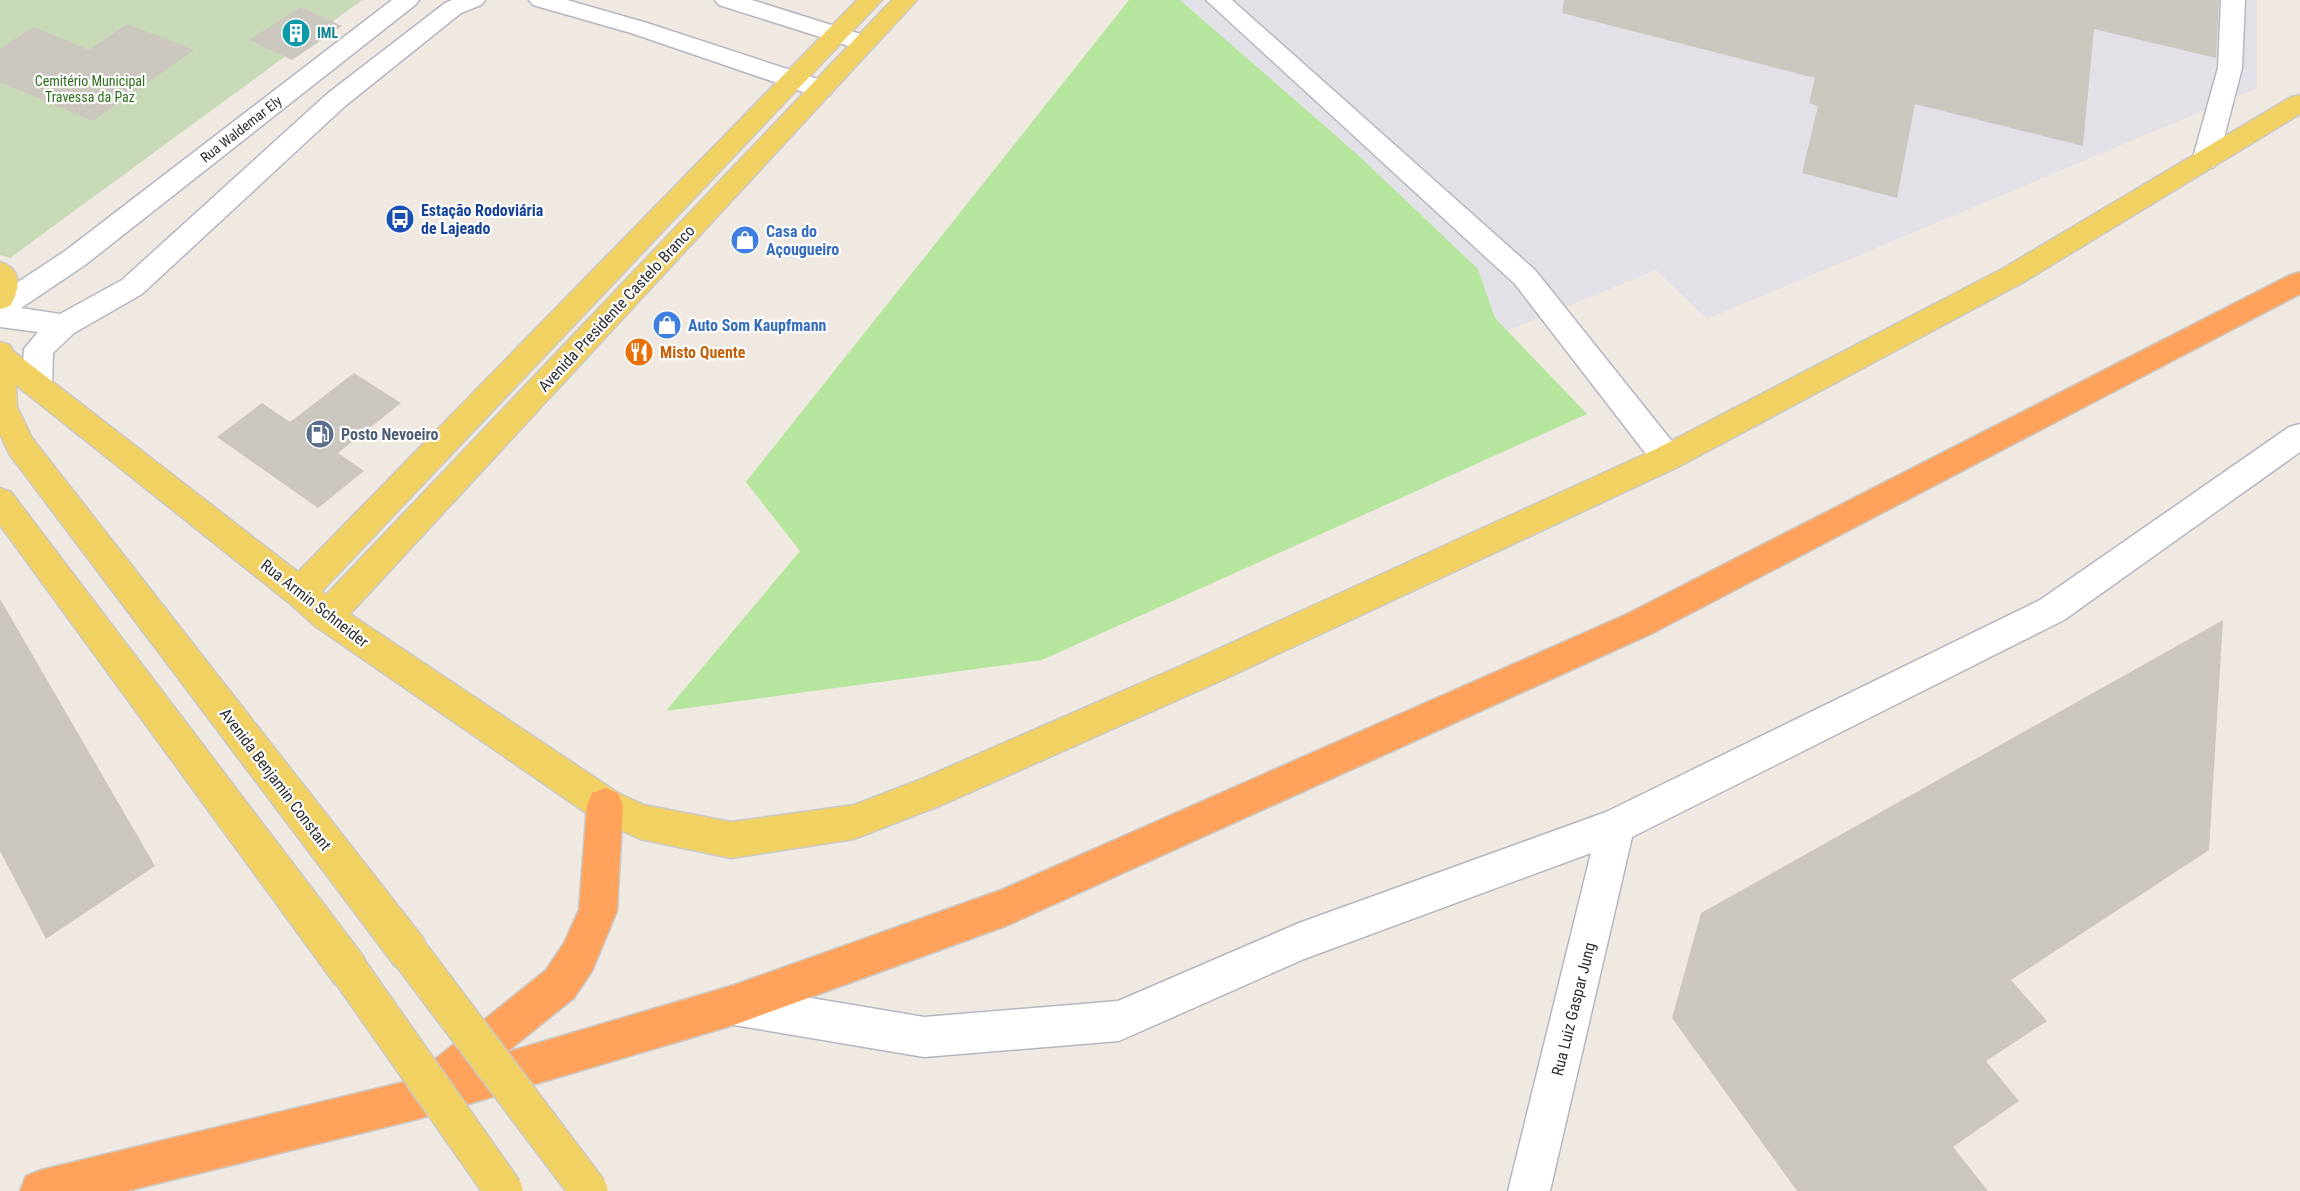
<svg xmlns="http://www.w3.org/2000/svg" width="2300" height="1191" font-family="'Roboto Condensed',sans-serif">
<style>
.industrial{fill:#e3e1e8}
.green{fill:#b6e59e}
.cemetery{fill:#c8d9b8}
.building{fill:#cbc7bf}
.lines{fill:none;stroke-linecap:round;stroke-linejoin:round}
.minor-casing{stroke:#b4b7c1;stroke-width:3}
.major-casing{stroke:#c9c9c9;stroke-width:3}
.highway-casing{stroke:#c9c9c9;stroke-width:3}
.minor{fill:#fff;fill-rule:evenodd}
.major{fill:#f2d163;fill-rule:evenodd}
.highway{fill:#ffa35c;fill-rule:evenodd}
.major-bridge-casing{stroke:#c9c9c9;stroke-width:40;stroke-linecap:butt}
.major-bridge{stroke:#f2d163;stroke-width:37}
.labels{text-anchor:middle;stroke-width:4.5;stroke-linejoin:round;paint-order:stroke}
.far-culture-label{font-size:14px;font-weight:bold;fill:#0d838f;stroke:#fff;text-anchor:start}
.far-park-label{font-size:14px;fill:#2c6e1b;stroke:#fff}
.far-street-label{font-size:14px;fill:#2e2e2e;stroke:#fff}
.transit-label{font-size:16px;font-weight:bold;fill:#164399;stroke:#fff;text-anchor:start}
.shop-label{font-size:16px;font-weight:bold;fill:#366cbe;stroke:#fff;text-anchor:start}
.street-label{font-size:16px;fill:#2e2e2e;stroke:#fff}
.food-label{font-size:16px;font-weight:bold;fill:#c56008;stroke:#fff;text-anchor:start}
.service-label{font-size:16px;font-weight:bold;fill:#4e5e75;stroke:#fff;text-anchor:start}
</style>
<rect width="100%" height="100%" fill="#efe9e1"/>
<path class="industrial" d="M 1180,0 L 2257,0 L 2257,88 L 1707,319 L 1656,270 L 1507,331 L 1495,318 L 1478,269 L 1358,155 Z"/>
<path class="green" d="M 1129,0 L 1180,0 L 1358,155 L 1478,269 L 1495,318 L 1587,414 L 1042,660 L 666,711 L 800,551 L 746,482 Z"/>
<path class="cemetery" d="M 0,0 L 362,0 L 10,258 L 0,255 Z"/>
<path class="building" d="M 1564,0 L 2219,0 L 2216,58 L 2094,29 L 2083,146 L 1915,104 L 1897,198 L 1802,173 L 1818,106 L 1809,103 L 1815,78 L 1562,13 Z
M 301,7 L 342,26 L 292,60 L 249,40 Z
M 127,24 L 194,50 L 93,121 L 0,82 L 0,49 L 33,27 L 89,50 Z
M 354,373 L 401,403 L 338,453 L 364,471 L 318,508 L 217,437 L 262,403 L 290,422 Z
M 0,599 L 155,866 L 46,939 L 0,851 Z
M 2223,620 L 2209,850 L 2011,980 L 2047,1021 L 1986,1061 L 2019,1101 L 1953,1147 L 1988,1191 L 1797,1191 L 1672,1018 L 1701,913 Z"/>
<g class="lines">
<g class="minor-casing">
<path id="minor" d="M 392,0 L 419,0 L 415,5 L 85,265 L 21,308 L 60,314 L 122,280 L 327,94 L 445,3 L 452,0 L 485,0 L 481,5 L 461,13 L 345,106 L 142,294 L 74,333 L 53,353 L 52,384 L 47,392 L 37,395 L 27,392 L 22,384 L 24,349 L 38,332 L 0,327 L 0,294 L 65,251 Z
M 529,0 L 567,0 L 647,23 L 830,83 L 833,89 L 830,95 L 821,97 L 812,95 L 631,33 L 533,5 Z
M 715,0 L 752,0 L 873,38 L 876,43 L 873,48 L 864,51 L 855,48 L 719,5 Z
M 1206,0 L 1232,0 L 1535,270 L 1678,449 L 1682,458 L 1678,467 L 1667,470 L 1656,467 L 1515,284 Z
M 2221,0 L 2245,0 L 2242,68 L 2218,161 L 2214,167 L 2205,170 L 2196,167 L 2192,161 L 2218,68 Z
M 2300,424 L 2300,452 L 2064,620 L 1632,837 L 1550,1191 L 1508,1191 L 1591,853 L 1304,959 L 1119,1041 L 924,1057 L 734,1025 L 720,1019 L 714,1005 L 720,991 L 734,985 L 924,1017 L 1118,1001 L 1299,923 L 1606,812 L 2040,600 L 2289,427 Z"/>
</g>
<g class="major-casing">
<path id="major" d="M 857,0 L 882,0 L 322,591 L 326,595 L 892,0 L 917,0 L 350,614 L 618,793 L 644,805 L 731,822 L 854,805 L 919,780 L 1194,660 L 1656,449 L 2002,269 L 2291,97 L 2300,95 L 2300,114 L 2022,283 L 1678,467 L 1218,682 L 944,804 L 854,839 L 731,858 L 640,839 L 592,817 L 315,626 L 288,602 L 16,385 L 17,407 L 32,438 L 423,938 L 428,952 L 423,966 L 409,971 L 395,966 L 10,455 L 0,434 L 0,342 L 10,345 L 13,351 L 298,572 Z
M 0,262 C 23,269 20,289 10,306 L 0,309 Z
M 0,488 L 11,492 L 363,956 L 368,970 L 363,984 L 349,989 L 335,984 L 0,525 Z"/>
</g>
<g class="highway-casing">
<path id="highway" d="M 2300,272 L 2300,294 L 1651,634 L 1006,926 L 734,1025 L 418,1119 L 127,1191 L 20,1191 L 26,1176 L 41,1170 L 412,1080 L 414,1076 L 546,970 L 564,943 L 579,910 L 587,805 L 592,793 L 605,788 L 618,793 L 623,805 L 617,911 L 592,971 L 574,998 L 507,1052 L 734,985 L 1001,890 L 1627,614 L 2290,275 Z"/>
</g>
<use href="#minor" class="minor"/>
<use href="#major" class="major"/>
<use href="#highway" class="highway"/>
<g class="major-bridge-casing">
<path id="major-bridge" d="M 409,952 L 589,1191
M 349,970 L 504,1191"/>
</g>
<use href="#major-bridge" class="major-bridge"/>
</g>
<defs>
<g id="building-disc" transform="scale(1.5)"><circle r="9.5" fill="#0f9aa8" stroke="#fff"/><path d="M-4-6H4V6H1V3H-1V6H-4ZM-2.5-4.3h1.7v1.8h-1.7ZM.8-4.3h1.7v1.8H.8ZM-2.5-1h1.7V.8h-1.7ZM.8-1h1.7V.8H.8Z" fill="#fff"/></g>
<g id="bus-disc" transform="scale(1.5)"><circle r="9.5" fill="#1a4fb4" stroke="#fff"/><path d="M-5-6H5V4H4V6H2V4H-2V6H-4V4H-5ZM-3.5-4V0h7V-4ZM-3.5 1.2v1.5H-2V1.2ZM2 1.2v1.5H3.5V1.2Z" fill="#fff"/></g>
<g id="shop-disc" transform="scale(1.5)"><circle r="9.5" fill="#3f7fe0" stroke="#fff"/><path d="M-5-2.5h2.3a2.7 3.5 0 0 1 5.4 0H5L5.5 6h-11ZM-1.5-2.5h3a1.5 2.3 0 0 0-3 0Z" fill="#fff"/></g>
<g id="restaurant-disc" transform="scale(1.5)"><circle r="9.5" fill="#e8710a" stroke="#fff"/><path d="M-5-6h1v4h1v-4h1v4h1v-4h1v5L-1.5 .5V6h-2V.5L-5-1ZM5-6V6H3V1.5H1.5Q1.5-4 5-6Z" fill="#fff"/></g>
<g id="fuel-disc" transform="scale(1.5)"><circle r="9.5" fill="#5c6f8a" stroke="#fff"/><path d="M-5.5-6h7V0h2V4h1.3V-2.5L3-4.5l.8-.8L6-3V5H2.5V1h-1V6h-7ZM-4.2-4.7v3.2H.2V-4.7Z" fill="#fff"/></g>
</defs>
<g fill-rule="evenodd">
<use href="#building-disc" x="296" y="33"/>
<use href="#bus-disc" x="400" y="219"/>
<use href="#shop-disc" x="745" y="240"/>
<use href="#shop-disc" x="667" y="325"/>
<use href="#restaurant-disc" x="639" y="352"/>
<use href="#fuel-disc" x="320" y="434"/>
</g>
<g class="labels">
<g class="far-culture-label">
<text x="317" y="38">IML</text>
</g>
<g class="far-park-label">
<text x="90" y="86">Cemitério Municipal<tspan x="90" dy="16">Travessa da Paz</tspan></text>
</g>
<g class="far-street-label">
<text transform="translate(241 129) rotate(-38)" y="5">Rua Waldemar Ely</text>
</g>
<g class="transit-label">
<text x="421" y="216">Estação Rodoviária<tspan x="421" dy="18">de Lajeado</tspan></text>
</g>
<g class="shop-label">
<text x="766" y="237">Casa do<tspan x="766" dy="18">Açougueiro</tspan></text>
<text x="688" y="331">Auto Som Kaupfmann</text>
</g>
<g class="street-label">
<text transform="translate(616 308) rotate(-47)" y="6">Avenida Presidente Castelo Branco</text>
<text transform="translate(315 603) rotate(38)" y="6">Rua Armin Schneider</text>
<text transform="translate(276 779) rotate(53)" y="6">Avenida Benjamin Constant</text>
<text transform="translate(1573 1009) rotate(-76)" y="6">Rua Luiz Gaspar Jung</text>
</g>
<g class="food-label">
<text x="660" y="358">Misto Quente</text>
</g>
<g class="service-label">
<text x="341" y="440">Posto Nevoeiro</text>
</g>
</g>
</svg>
